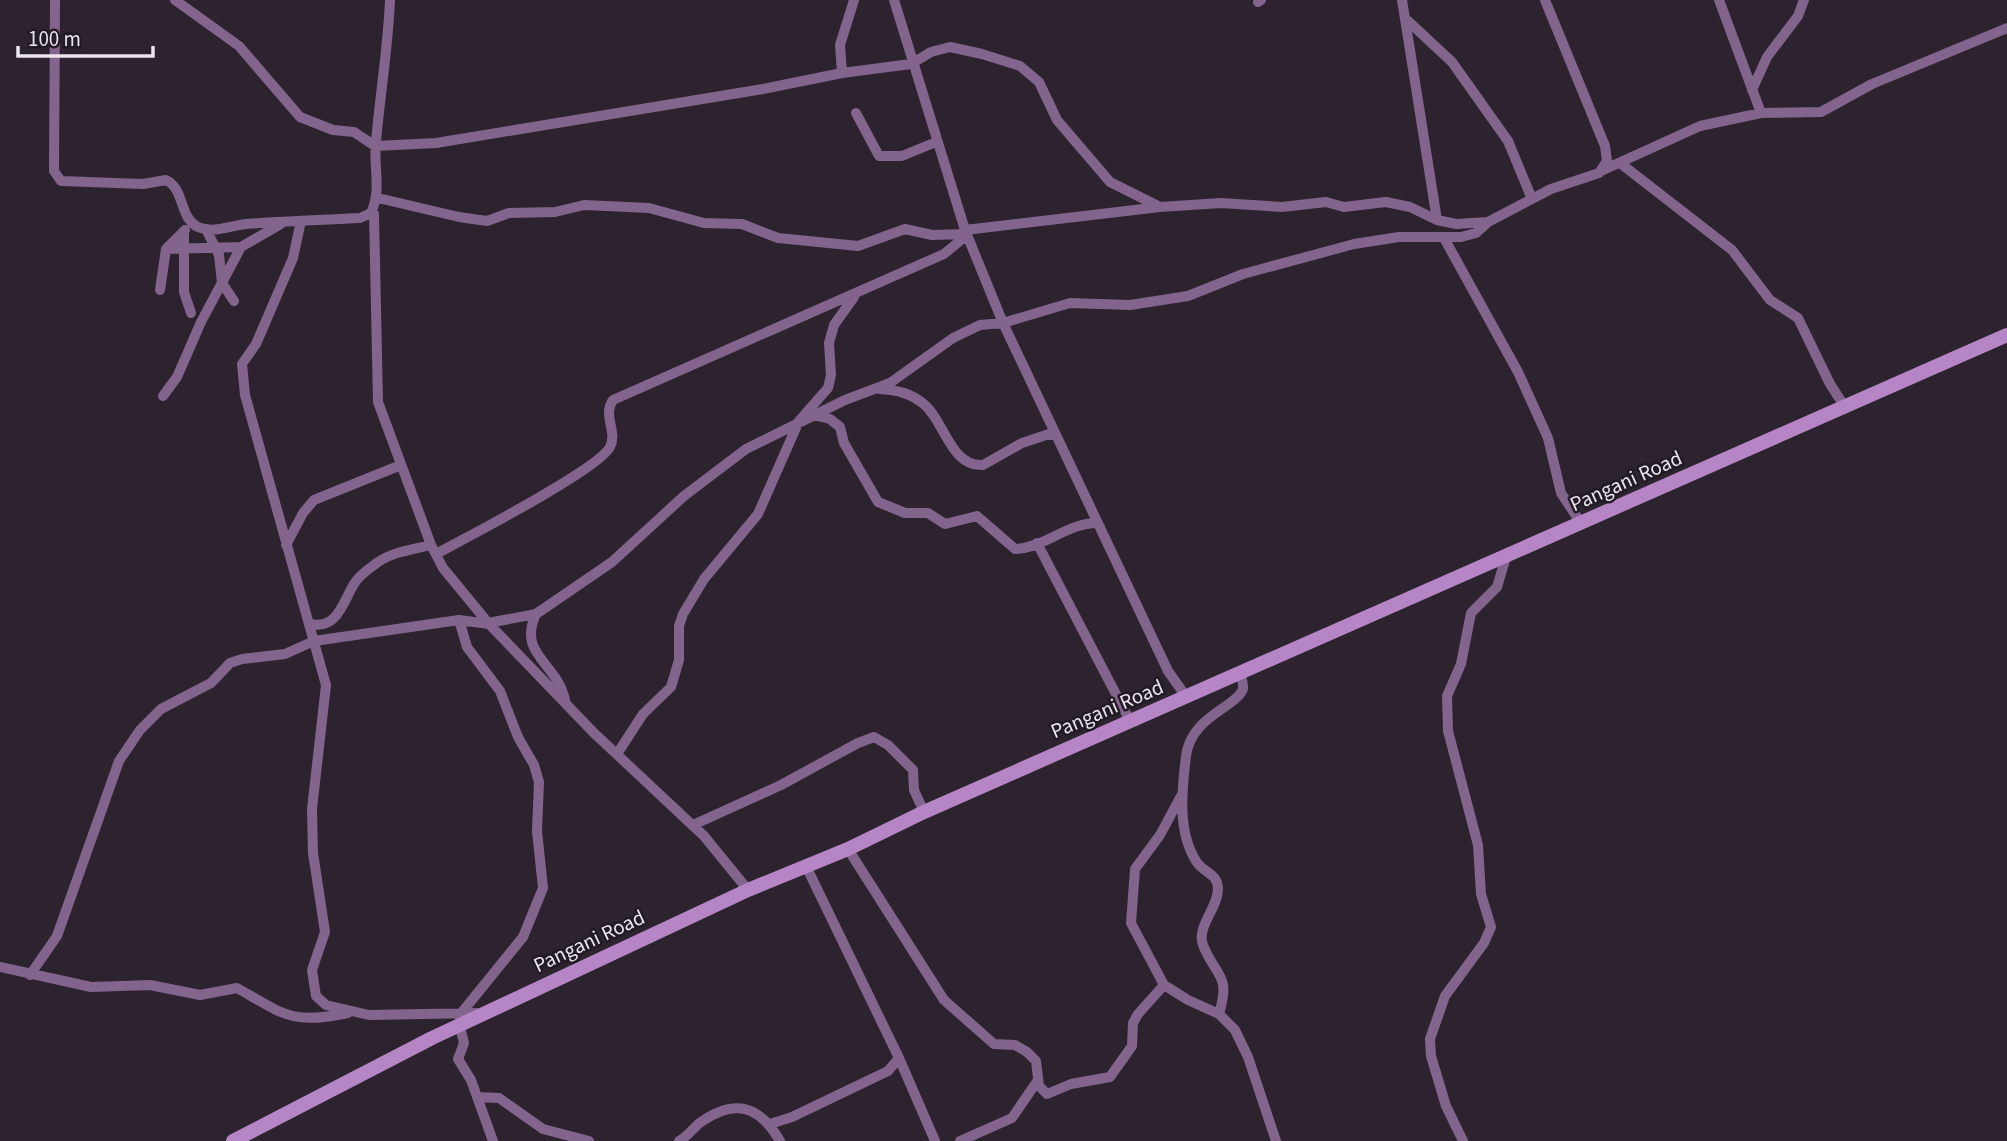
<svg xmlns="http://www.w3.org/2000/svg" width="2007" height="1141" font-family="'Source Sans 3',sans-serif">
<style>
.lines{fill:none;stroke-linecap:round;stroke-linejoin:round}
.minor{stroke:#82648c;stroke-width:10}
.secondary{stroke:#b585c6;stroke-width:14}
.labels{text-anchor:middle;stroke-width:5;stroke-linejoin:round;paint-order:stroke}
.street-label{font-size:21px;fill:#ebe5ed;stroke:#221a25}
</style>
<rect width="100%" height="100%" fill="#2c232f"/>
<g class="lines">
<path class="minor" d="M 55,0 L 54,171 L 61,181 L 143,184 L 166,180 C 185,189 179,218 198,227 C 213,234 232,225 247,224 C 284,221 322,220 360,218 L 371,213
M 175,0 L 239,46 L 300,117 L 333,130 L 354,132 L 375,146 L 436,143 L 763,89 L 842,73 L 911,64 L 931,52 L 950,47 L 982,54 L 1020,66 L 1039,82 L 1057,120 L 1110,182 L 1160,207
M 390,0 C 388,48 380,95 376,142 C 373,167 382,189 371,213 L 374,214 L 378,402 L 431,545 L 443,568 L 489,624 L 594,733 L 704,836 L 748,890
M 894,0 L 965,230 L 1003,323 L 1168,671 L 1187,698
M 1402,0 L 1437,220
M 1719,0 L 1761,113
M 1258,2 L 1261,0
M 1408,21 L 1452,62 L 1508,141 L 1532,199
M 842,73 L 840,45 L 854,0
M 1752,90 L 1767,57 L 1798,16 L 1804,0
M 856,113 L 879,156 L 902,156 L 936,142
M 1620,163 L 1732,250 L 1770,300 L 1798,318 L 1830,384 L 1845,407
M 1601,171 L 1700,126 L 1761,113 L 1821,112 L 1872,84 L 2007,28
M 378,198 L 459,217 L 487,221 L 509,213 L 555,212 L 584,205 L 649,208 L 704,223 L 742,224 L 778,238 L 858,246 L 905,229 L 932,235 L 967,234
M 301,221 L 293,258 L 256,344 L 242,364 L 245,395 L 326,685 L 312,809 L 313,853 L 325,932 L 312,970 L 316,996 L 326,1005 L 369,1015 L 476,1013
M 206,229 L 219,255 L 222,283 L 234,301
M 965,230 L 1160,207 L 1221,203 L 1282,207 L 1326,202 L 1344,207 L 1386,202 L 1410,207 L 1437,220 L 1456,224 L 1488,222 L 1551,189 L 1599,173 L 1607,161 L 1605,146 L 1545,0
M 184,231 L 184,292 L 191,313
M 1444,238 L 1518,372 L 1548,438 L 1561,493 L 1581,523
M 166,249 L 241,247
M 160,290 L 166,249 L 185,230
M 879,389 C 897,390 911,393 925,405 C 945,423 951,467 983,465 L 1022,443 L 1049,434 L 1056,436
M 163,396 L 177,377 L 201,322 L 241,247 L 281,224
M 813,415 L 830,419 L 840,427 L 844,443 L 878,502 L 905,513 L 928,513 L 945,524 L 977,516 L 1015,549 C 1044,548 1067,523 1097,523 L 1100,527
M 1037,543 L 1130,721
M 286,545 L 303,513 L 314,500 L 401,465
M 436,554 C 465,538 598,470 610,447 C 618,432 602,415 613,400 L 944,254 L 967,235
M 536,614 C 517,655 557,662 565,700
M 488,623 L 536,614 L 612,562 L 684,496 L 746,449 L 845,400 L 890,383 L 953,338 L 980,325 L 1003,323 L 1070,303 L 1130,305 L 1188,296 L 1243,274 L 1354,244 L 1399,237 L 1461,237 L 1476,233 L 1488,222
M 310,624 C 337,630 342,604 354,584 C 358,577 367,570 374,565 C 390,552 411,550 431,545
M 617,754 L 643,714 L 671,687 L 679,660 L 679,626 L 683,614 L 704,579 L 758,514 L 799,421 L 828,388 L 831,375 L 829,343 L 834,325 L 854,297
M 1181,796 L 1160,835 L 1135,869 L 1131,923 L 1164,985 L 1188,1000 L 1219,1014 L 1235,1030 L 1248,1057 L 1276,1141
M 693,825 L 781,785 L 858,743 L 874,737 L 888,745 L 913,770 L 914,790 L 924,812
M 848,849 L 944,1000 L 994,1044 L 1015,1045 L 1027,1052 L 1036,1061 L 1039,1086 L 1047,1094 L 1071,1084 L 1110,1077 L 1132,1046 L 1133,1023 L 1138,1014 L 1164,985
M 806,866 L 899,1058 L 935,1141
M 0,967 L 91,987 L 150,985 L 200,995 L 237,988 C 285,1015 292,1025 348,1013
M 30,975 L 57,936 L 119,761 L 140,730 L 161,709 L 211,683 L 230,663 L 242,659 L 285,654 L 314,641 L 459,620 L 489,624
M 1219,1014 C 1231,973 1216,978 1203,945 C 1196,927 1218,908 1218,889 C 1218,873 1203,873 1196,861 C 1177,831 1182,789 1186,756 C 1191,716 1237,707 1243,689 C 1244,684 1241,678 1240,673
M 459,1016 L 523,937 L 543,888 L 537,831 L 539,782 L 534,765 L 518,737 L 500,691 L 467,647 L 459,620
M 460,1027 L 464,1043 L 458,1059 L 471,1080 L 493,1141
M 477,1097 L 499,1098 L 543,1129 L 589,1141
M 770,1124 L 792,1117 L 888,1071 L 899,1058
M 679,1141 C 688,1136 693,1128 701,1122 C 735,1098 760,1106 780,1141
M 960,1141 L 1012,1118 L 1038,1080
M 1463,1141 L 1446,1106 L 1431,1056 L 1430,1039 L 1445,996 L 1484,943 L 1491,927 L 1481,894 L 1478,845 L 1448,731 L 1447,696 L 1461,664 L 1471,613 L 1497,587 L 1506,557"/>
<path class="secondary" d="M 233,1141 L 432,1038 L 748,890 L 848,849 L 924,812 L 2007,335"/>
</g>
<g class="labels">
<g class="street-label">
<text transform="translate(1626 481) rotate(-24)" y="7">Pangani Road</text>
<text transform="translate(1107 709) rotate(-23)" y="7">Pangani Road</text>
<text transform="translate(589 941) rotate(-25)" y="7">Pangani Road</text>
</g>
</g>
<path d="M18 46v10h135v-10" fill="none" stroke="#ebe5ed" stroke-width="3.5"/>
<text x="28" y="46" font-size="21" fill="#ebe5ed" stroke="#221a25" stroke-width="5" paint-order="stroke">100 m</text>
</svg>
